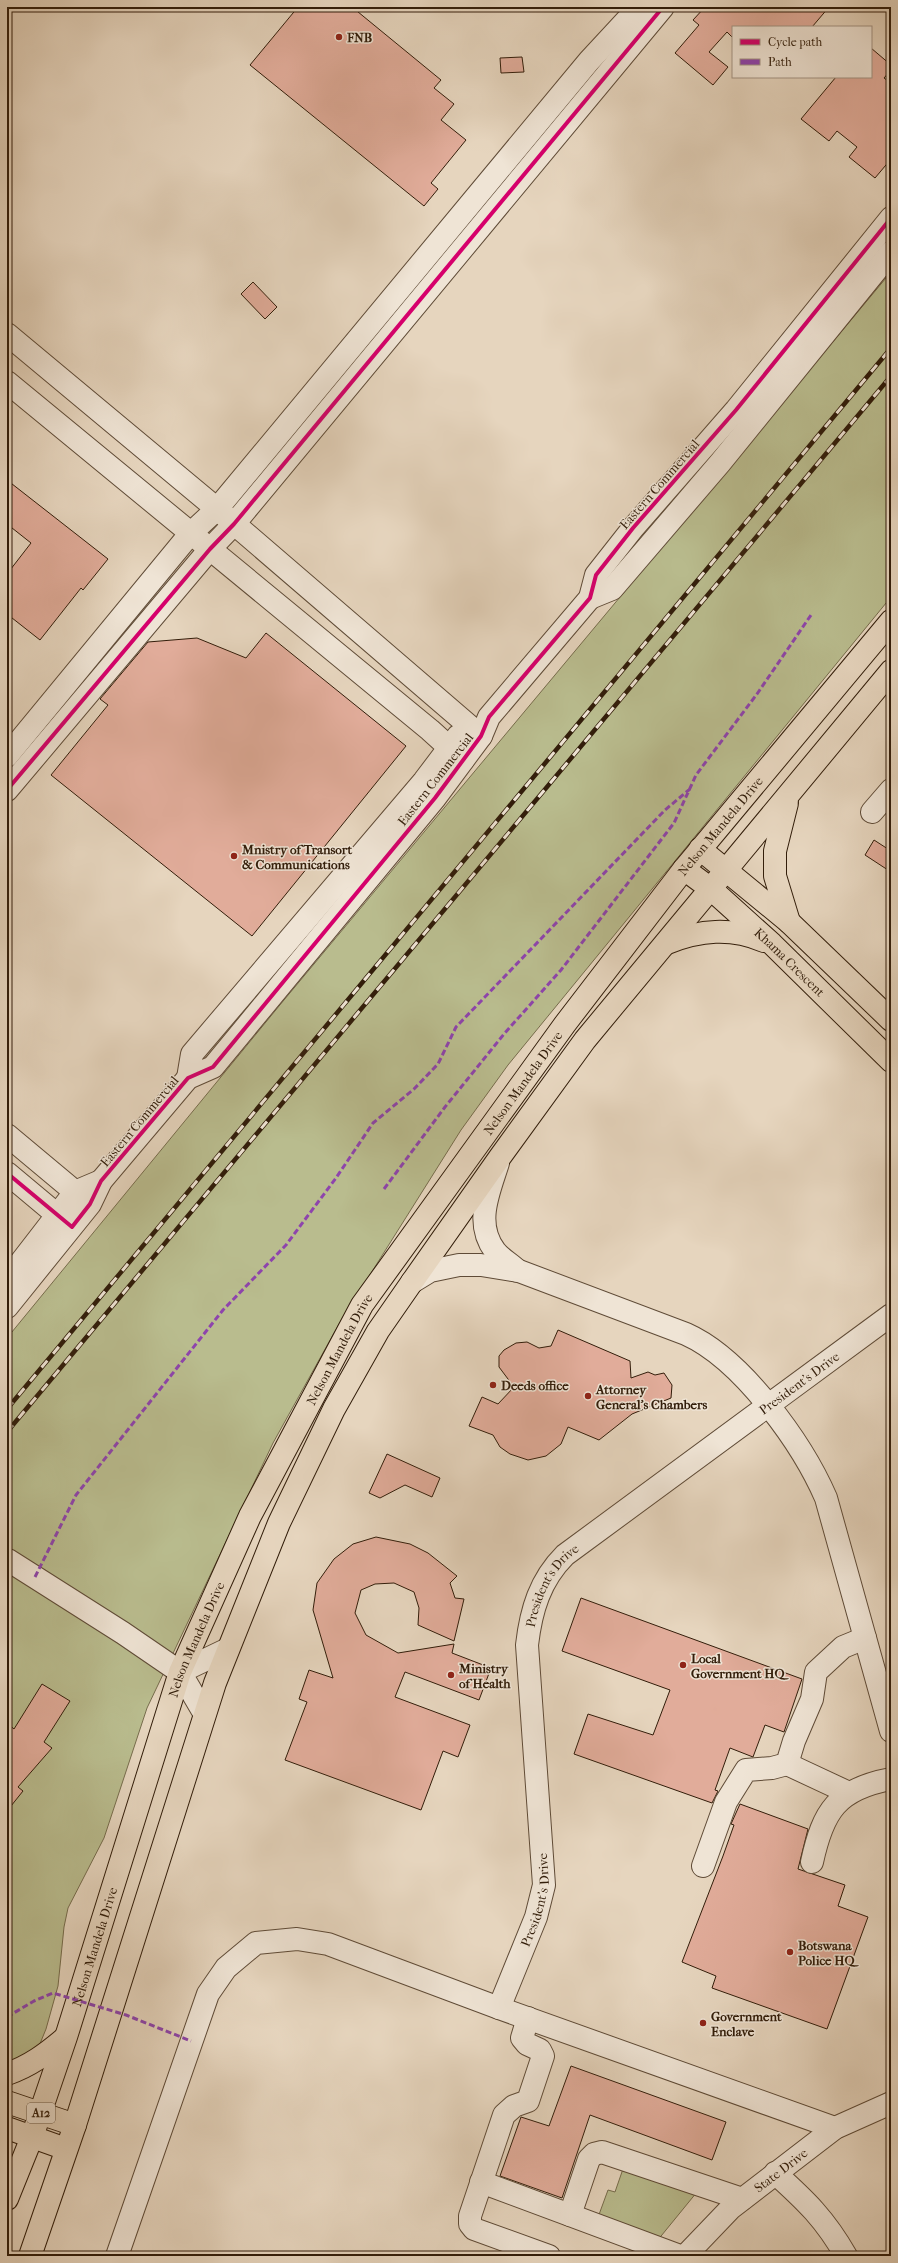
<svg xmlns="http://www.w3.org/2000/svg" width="898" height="2263" font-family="'IM FELL French Canon',serif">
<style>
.green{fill:#b9bc8e;stroke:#766c4c}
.building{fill:#e1ac9a;stroke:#321d0a}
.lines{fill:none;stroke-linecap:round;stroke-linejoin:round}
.minor-casing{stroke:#5f4b37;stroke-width:24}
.major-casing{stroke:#321d0a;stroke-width:24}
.minor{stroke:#efe4d5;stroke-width:22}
.major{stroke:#e6d5be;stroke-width:22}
.rail-casing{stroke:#321d0a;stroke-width:4.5}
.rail{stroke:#efe4d5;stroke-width:3;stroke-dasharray:9;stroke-linecap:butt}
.quiet{stroke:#8e44ad;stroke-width:3;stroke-dasharray:6 3;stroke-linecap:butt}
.cycleway-casing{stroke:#efe4d5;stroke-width:6}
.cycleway{stroke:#d6006c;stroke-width:4}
.poi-dot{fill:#8f2418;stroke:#efe4d5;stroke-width:1.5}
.labels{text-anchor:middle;stroke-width:3;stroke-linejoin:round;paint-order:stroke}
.shield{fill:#efe4d5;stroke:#6b5947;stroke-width:1}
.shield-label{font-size:12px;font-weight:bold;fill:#321d0a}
.poi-label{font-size:13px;font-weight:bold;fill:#321d0a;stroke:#efe4d5;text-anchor:start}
.street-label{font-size:13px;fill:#321d0a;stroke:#efe4d5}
</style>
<rect width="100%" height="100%" fill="#e6d5be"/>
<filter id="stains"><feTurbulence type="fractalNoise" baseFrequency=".005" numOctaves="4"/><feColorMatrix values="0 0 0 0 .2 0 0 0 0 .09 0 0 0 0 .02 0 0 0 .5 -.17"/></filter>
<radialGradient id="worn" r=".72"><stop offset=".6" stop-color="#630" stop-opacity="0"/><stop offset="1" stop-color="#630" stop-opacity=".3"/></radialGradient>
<path class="green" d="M 891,272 L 891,597 L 508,1065 L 461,1130 L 339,1324 L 273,1443 L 147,1708 L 104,1838 L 68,1908 L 64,1927 L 58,1986 L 46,2029 L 37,2051 L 7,2070 L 7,1338 L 284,1000 Z
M 624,2166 L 697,2192 L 657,2241 L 597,2220 L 608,2190 L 615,2192 Z"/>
<path class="building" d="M 298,7 L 352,7 L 441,80 L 434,88 L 454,104 L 441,120 L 466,140 L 431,183 L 438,189 L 424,206 L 250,65 Z
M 705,7 L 829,7 L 812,27 L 733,27 L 733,38 L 727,32 L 709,52 L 728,67 L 713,85 L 675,53 L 699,25 L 693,20 Z
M 871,48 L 891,65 L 891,70 L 884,78 L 891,83 L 891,159 L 875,178 L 849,157 L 857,147 L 837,131 L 829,141 L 801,119 L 836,77 L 871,77 Z
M 522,57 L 524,72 L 501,73 L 500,58 Z
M 253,282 L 277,307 L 265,319 L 241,294 Z
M 7,480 L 108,559 L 83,590 L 81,588 L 40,640 L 7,614 L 7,574 L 31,543 L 7,524 Z
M 266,633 L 406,746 L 252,936 L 51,775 L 108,705 L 100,699 L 148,642 L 197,638 L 246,658 Z
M 874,840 L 891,851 L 891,872 L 865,855 Z
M 558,1330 L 630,1361 L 631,1378 L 648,1372 L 655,1375 L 664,1373 L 672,1385 L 671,1398 L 632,1414 L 599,1440 L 568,1427 L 561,1444 L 546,1456 L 528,1460 L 510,1454 L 500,1447 L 493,1435 L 469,1426 L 482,1397 L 498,1404 L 514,1387 L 499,1367 L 499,1356 L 504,1350 L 516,1343 L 527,1342 L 539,1348 L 551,1346 Z
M 387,1454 L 440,1478 L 432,1497 L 405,1485 L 380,1498 L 369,1493 Z
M 376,1537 L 410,1544 L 428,1553 L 457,1576 L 450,1583 L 455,1598 L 464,1599 L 454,1641 L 418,1625 L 419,1608 L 414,1592 L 394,1583 L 375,1584 L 361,1590 L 355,1613 L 366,1635 L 398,1653 L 454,1644 L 452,1653 L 491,1668 L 479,1700 L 405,1672 L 395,1697 L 470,1725 L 458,1757 L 443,1751 L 421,1810 L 285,1760 L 307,1702 L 299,1699 L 309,1670 L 333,1678 L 313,1610 L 317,1583 L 334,1559 L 353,1544 Z
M 581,1598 L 802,1679 L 784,1732 L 765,1725 L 753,1757 L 730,1748 L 715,1790 L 718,1791 L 712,1803 L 574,1754 L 588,1714 L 653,1735 L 670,1690 L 562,1651 Z
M 42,1684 L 70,1701 L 44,1742 L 52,1748 L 18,1787 L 23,1791 L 7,1811 L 7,1723 L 14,1729 Z
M 740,1804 L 808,1829 L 798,1869 L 845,1885 L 838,1906 L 868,1917 L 827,2029 L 712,1988 L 716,1976 L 682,1962 L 723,1856 L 734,1825 L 731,1824 Z
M 571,2066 L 726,2122 L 712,2160 L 590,2115 L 562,2198 L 500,2176 L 521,2117 L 549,2126 Z"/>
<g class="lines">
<g class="minor-casing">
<g id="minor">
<path d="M 7,334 L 217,509 L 481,736"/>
<path d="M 7,382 L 430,730 L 463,760"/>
<path d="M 590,598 L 612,589 L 720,463 L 891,252"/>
<path d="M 7,756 L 190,534 L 217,509 L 589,61 L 639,7"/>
<path d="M 7,790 L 210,549 L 234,524 L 663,7"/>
<path d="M 872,812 L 891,790"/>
<path d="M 188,1078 L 192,1054 L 424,781 L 458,736"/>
<path d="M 7,1135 L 86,1201"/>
<path d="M 498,1163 C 489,1192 474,1223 495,1251 C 500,1258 511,1264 518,1271"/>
<path d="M 7,1173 L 68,1224"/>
<path d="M 7,1280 L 75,1192 L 101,1181"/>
<path d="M 412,1282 L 430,1271 L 459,1265 L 481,1265 L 519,1271 L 686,1334 C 742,1359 802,1443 826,1498 L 891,1731"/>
<path d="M 7,1307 L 90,1204 L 101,1181 L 188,1078 L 213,1067 L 435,798 L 481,736 L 489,717 L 590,598 L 596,575 L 633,528 L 736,410 L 891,218"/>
<path d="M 8,1560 L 123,1633 L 180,1672 L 204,1713"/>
<path d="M 180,1672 L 228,1649"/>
<path d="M 787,1764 L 849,1793"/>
<path d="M 812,1862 C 823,1811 837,1789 891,1779"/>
<path d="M 703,1866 L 726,1802 L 746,1770 L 772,1768 L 787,1764 L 794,1741 L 812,1699 L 816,1672 L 843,1647 L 865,1638"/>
<path id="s1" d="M 499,2008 L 536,1917 L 544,1885 L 527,1645 C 531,1610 540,1580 565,1555 L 891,1315"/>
<path d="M 528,2018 L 522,2038 L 527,2044 L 540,2050 L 543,2056 L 528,2101 L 514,2106 L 504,2115 L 470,2216 L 470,2224 L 474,2229 L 549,2256"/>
<path d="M 775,2173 C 806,2201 825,2219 846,2256"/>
<path d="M 481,2182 L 680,2256"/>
<path d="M 570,2215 L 589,2159 L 594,2154 L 602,2152 L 742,2199"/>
<path d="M 117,2256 L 208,1994 L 226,1968 L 256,1943 L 297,1939 L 328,1944 L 499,2008 L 835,2128"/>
<path id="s2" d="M 685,2256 L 731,2208 L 835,2128 L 891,2103"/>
</g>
</g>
<g class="major-casing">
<g id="major">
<path d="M 787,803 L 775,851 L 775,876 L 789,922"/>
<path d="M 700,849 L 789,922 L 891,1020"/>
<path id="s3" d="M 684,869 L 711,889 L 772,944 L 891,1061"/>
<path d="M 667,943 C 700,930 731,927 764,941"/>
<path d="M 7,2074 C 30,2066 46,2054 65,2038"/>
<path d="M 7,2102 L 75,2125"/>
<path d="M 7,2128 L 66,2149"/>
<path id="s4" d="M 7,2199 L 32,2137 L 66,2037 L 180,1672 L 250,1516 L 362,1305 L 565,1024 L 684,869 L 891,621"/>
<path d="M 30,2256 L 75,2125 L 215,1683 L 279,1523 L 334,1409 L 378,1331 L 412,1282 L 500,1157 L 585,1040 L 891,671"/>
</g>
</g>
<use href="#minor" class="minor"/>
<use href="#major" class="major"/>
<g class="rail-casing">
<path id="rail" d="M 7,1409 L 891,348
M 7,1432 L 891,376"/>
</g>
<use href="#rail" class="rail"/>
<path class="quiet" d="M 384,1189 L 445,1107 L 504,1034 L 561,970 L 674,823 L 696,775 L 757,694 L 811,615
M 35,1577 L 76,1495 L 223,1310 L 286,1245 L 336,1178 L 373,1123 L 414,1089 L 438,1064 L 456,1027 L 665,810 L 690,789
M 7,2017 L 34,2001 L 53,1993 L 126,2015 L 191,2041"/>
<g class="cycleway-casing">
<path id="cycleway" d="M 7,790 L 210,549 L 234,524 L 663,7
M 7,1173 L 72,1227 L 90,1204 L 101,1181 L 188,1078 L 213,1067 L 435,798 L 481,736 L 489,717 L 590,598 L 596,575 L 633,528 L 736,410 L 891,218"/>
</g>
<use href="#cycleway" class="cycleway"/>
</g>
<g class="poi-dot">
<circle cx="339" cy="37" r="4"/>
<circle cx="234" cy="856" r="4"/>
<circle cx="493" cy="1385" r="4"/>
<circle cx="588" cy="1396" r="4"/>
<circle cx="683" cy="1665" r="4"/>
<circle cx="451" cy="1675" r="4"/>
<circle cx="790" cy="1952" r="4"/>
<circle cx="703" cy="2023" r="4"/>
</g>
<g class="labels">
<rect class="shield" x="27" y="2103" width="28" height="20" rx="3"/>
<g class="shield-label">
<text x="41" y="2117">A12</text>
</g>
<g class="poi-label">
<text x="347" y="42">FNB</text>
<text x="242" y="854">Mnistry of Transort<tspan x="242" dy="15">&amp; Communications</tspan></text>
<text x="501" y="1390">Deeds office</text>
<text x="596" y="1394">Attorney<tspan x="596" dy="15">General's Chambers</tspan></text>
<text x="691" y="1663">Local<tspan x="691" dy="15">Government HQ</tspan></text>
<text x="459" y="1673">Ministry<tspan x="459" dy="15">of Health</tspan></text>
<text x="798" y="1950">Botswana<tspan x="798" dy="15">Police HQ</tspan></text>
<text x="711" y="2021">Government<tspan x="711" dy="15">Enclave</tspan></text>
</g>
<g class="street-label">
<text transform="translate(659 484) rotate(-49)" y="5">Eastern Commercial</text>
<text transform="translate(435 779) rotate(-52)" y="5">Eastern Commercial</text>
<text dy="5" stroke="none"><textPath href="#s4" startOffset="1563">Nelson Mandela Drive</textPath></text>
<text dy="5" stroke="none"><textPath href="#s3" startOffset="141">Khama Crescent</textPath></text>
<text dy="5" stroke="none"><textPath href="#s4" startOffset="1239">Nelson Mandela Drive</textPath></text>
<text transform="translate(139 1121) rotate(-50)" y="5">Eastern Commercial</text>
<text dy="5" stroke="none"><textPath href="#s4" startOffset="915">Nelson Mandela Drive</textPath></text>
<text dy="5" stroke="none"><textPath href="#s1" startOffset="762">President's Drive</textPath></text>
<text dy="5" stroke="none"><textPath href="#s1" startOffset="438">President's Drive</textPath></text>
<text dy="5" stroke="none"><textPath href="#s4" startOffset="591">Nelson Mandela Drive</textPath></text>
<text dy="5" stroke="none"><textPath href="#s1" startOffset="115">President's Drive</textPath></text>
<text dy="5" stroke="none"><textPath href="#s4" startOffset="267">Nelson Mandela Drive</textPath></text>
<text dy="5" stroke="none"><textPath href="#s2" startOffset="129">State Drive</textPath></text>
</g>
</g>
<rect width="898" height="2263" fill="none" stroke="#e6d5be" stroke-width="24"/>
<rect x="8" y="8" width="882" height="2247" fill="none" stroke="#321d0a" stroke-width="2"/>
<rect x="12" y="12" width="874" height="2239" fill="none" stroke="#321d0a"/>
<rect x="732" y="26" width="140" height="52" fill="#efe4d5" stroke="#a39484"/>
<rect x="740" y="39" width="20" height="6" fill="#d6006c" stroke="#a39484"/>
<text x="768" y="46" font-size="12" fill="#321d0a">Cycle path</text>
<rect x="740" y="59" width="20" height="6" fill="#8e44ad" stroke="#a39484"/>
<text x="768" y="66" font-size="12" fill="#321d0a">Path</text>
<rect width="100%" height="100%" filter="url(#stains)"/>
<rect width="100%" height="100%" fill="url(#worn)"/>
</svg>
